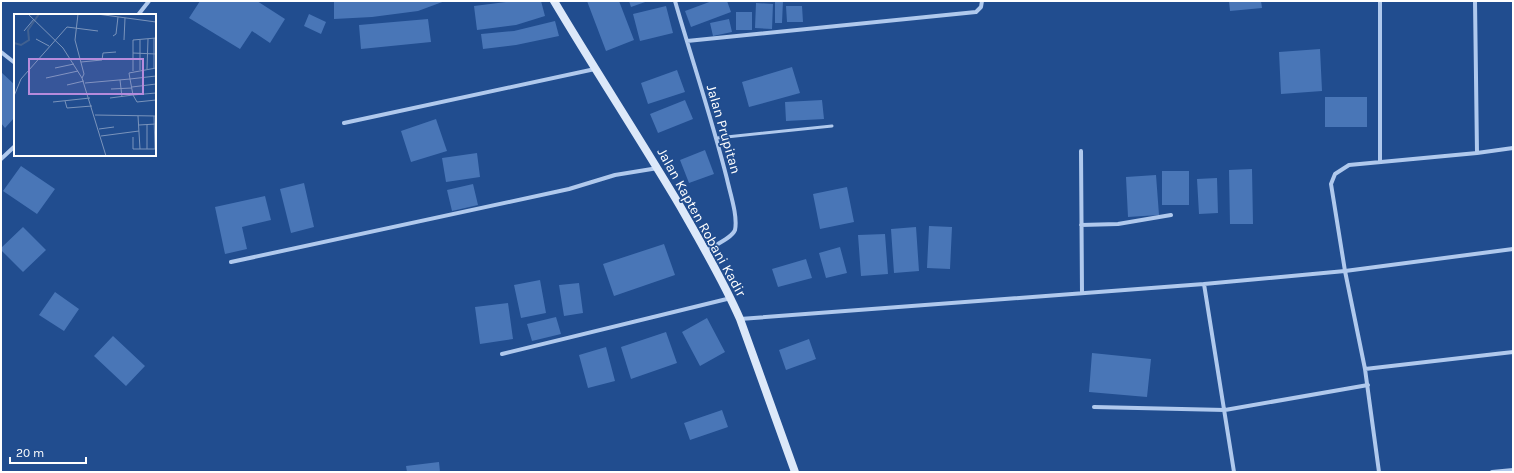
<svg xmlns="http://www.w3.org/2000/svg" width="1514" height="473" font-family="Karla,sans-serif">
<style>
.building{fill:#4976b7}
.lines{fill:none;stroke-linecap:round;stroke-linejoin:round}
.lane{stroke:#b0c9ed;stroke-width:3}
.street{stroke:#b0c9ed;stroke-width:4}
.secondary{stroke:#dce8f9;stroke-width:8}
.labels{text-anchor:middle;stroke-width:3.5;stroke-linejoin:round;paint-order:stroke}
.street-label{font-size:14px;fill:#fff;stroke:#214d8f}
.inset-river{fill:none;stroke:#416191;stroke-width:2}
.inset-road{fill:none;stroke:#7a94bc;stroke-width:1}
.view{fill:#b68bdc;fill-opacity:0.15;stroke:#b68bdc;stroke-width:2}
.inset-edge{fill:none;stroke:#fff;stroke-width:2}
</style>
<rect width="100%" height="100%" fill="#214d8f"/>
<path class="building" d="M 200,1 L 257,1 L 285,19 L 270,43 L 252,31 L 240,49 L 189,18 Z
M 334,1 L 445,1 L 418,11 L 372,17 L 334,19 Z
M 515,1 L 541,1 L 545,16 L 516,25 L 477,30 L 474,6 Z
M 587,1 L 619,1 L 634,40 L 606,51 Z
M 629,1 L 648,1 L 631,7 Z
M 712,1 L 727,1 L 731,12 L 691,27 L 685,11 Z
M 775,1 L 783,1 L 782,23 L 775,23 Z
M 1229,1 L 1261,1 L 1262,8 L 1230,11 Z
M 756,3 L 773,4 L 772,29 L 755,28 Z
M 666,6 L 673,33 L 640,41 L 633,14 Z
M 786,6 L 802,6 L 803,22 L 787,22 Z
M 736,12 L 752,12 L 752,30 L 736,30 Z
M 309,14 L 326,22 L 321,34 L 304,26 Z
M 428,19 L 431,42 L 361,49 L 359,25 Z
M 729,19 L 732,32 L 713,36 L 710,23 Z
M 555,21 L 559,36 L 516,45 L 483,49 L 481,34 L 514,31 Z
M 1320,49 L 1322,91 L 1281,94 L 1279,52 Z
M 792,67 L 800,93 L 749,107 L 742,82 Z
M 677,70 L 685,92 L 648,104 L 641,83 Z
M 1,72 L 15,85 L 15,117 L 5,128 L 1,123 Z
M 1325,97 L 1367,97 L 1367,127 L 1325,127 Z
M 685,100 L 693,119 L 658,133 L 650,114 Z
M 822,100 L 824,119 L 786,121 L 785,102 Z
M 436,119 L 447,151 L 411,162 L 401,131 Z
M 705,150 L 714,174 L 689,183 L 680,160 Z
M 477,153 L 480,177 L 446,182 L 442,158 Z
M 21,166 L 55,189 L 37,214 L 3,191 Z
M 1252,169 L 1253,224 L 1230,224 L 1229,170 Z
M 1162,171 L 1189,171 L 1189,205 L 1162,205 Z
M 1156,175 L 1159,215 L 1128,217 L 1126,177 Z
M 1217,178 L 1218,213 L 1199,214 L 1197,179 Z
M 304,183 L 314,227 L 291,233 L 280,189 Z
M 473,184 L 478,205 L 452,211 L 447,190 Z
M 847,187 L 854,222 L 820,229 L 813,194 Z
M 265,196 L 271,220 L 242,227 L 247,249 L 225,254 L 215,207 Z
M 929,226 L 952,227 L 950,269 L 927,268 Z
M 23,227 L 46,250 L 23,272 L 1,250 L 1,248 Z
M 916,227 L 919,271 L 894,273 L 891,229 Z
M 885,234 L 888,274 L 861,276 L 858,235 Z
M 664,244 L 675,275 L 614,296 L 603,264 Z
M 840,247 L 847,273 L 826,278 L 819,253 Z
M 806,259 L 812,278 L 778,287 L 772,269 Z
M 540,280 L 546,313 L 521,318 L 514,285 Z
M 579,283 L 583,313 L 564,316 L 559,285 Z
M 55,292 L 79,309 L 64,331 L 39,315 Z
M 508,303 L 513,339 L 480,344 L 475,307 Z
M 556,317 L 561,334 L 532,341 L 527,324 Z
M 707,318 L 725,352 L 700,366 L 682,332 Z
M 666,332 L 677,363 L 631,379 L 621,347 Z
M 113,336 L 145,366 L 126,386 L 94,356 Z
M 809,339 L 816,359 L 786,370 L 779,350 Z
M 606,347 L 615,381 L 588,388 L 579,355 Z
M 1092,353 L 1151,359 L 1147,397 L 1089,392 Z
M 722,410 L 728,427 L 690,440 L 684,423 Z
M 439,462 L 440,472 L 407,472 L 406,466 Z"/>
<g class="lines">
<path class="lane" d="M 717,138 L 832,126"/>
<path class="street" d="M 675,1 C 692,60 712,119 727,179 C 730,193 738,216 735,230 C 732,238 713,246 706,251
M 1475,1 L 1477,153
M 138,15 L 149,1
M 687,41 L 976,12 L 981,7 L 982,1
M 1,52 L 15,63
M 344,123 L 595,69
M 1513,148 L 1477,153 L 1349,165 L 1335,174 L 1331,184 L 1345,271 L 1513,249
M 1081,151 L 1082,293
M 1,159 L 15,146
M 1380,161 L 1380,1
M 1081,225 L 1118,224 L 1171,215
M 231,262 L 569,189 L 615,175 L 658,168
M 1204,284 L 1234,472
M 740,319 L 1204,284 L 1345,271 L 1365,369 L 1379,472
M 502,354 L 731,298
M 1365,369 L 1513,352
M 1094,407 L 1225,410 L 1368,385
M 1492,472 L 1513,470"/>
<path class="secondary" d="M 554,1 C 595,70 639,137 680,206 C 701,243 723,280 740,319 L 795,472"/>
</g>
<g class="labels">
<g class="street-label">
<text transform="translate(724 129) rotate(74)" y="5">Jalan Prupitan</text>
<text transform="translate(702 222) rotate(61)" y="5">Jalan Kapten Robani Kadir</text>
</g>
</g>
<g transform="translate(14 14)">
<rect width="142" height="142" fill="#214d8f"/>
<path class="inset-river" d="M 0,29 L 7,31 L 15,26 L 14,16 L 25,0"/>
<path class="inset-road" d="M 14,0 L 49,34 L 68,64 L 92,142M 64,0 L 61,26 L 70,60 L 68,64M 83,0 L 142,8M 10,17 L 20,5M 99,22 L 102,20 L 104,3M 22,25 L 35,32M 110,26 L 111,4M 119,39 L 142,40M 67,48 L 88,46 L 89,39 L 102,38M 41,54 L 60,50M 140,54 L 140,24M 142,54 L 115,59 L 116,65 L 142,62M 133,55 L 134,25M 126,56 L 126,26M 119,57 L 119,26 L 142,24M 32,64 L 64,57M 106,66 L 108,83M 71,69 L 116,65 L 119,81 L 96,84M 53,71 L 70,67M 118,73 L 142,70M 97,75 L 118,74M 142,79 L 119,81 L 123,88 L 142,86M 0,82 L 7,65 L 53,13 L 84,17M 51,87 L 53,94 L 78,92M 39,88 L 76,84M 81,101 L 142,102M 124,102 L 126,135M 140,102 L 141,135M 125,111 L 142,110M 133,111 L 133,135M 85,115 L 100,113M 87,122 L 125,117M 119,123 L 119,135 L 142,135"/>
<path class="view" d="M 15,45 L 129,45 L 129,80 L 15,80 Z"/>
<rect width="142" height="142" class="inset-edge"/>
</g>
<rect width="1514" height="473" fill="none" stroke="#ffffff" stroke-width="4"/>
<path d="M10 457v6h76v-6" fill="none" stroke="#ffffff" stroke-width="2"/>
<text x="16" y="457" font-size="12" fill="#ffffff" stroke="#214d8f" stroke-width="3" paint-order="stroke">20 m</text>
</svg>
